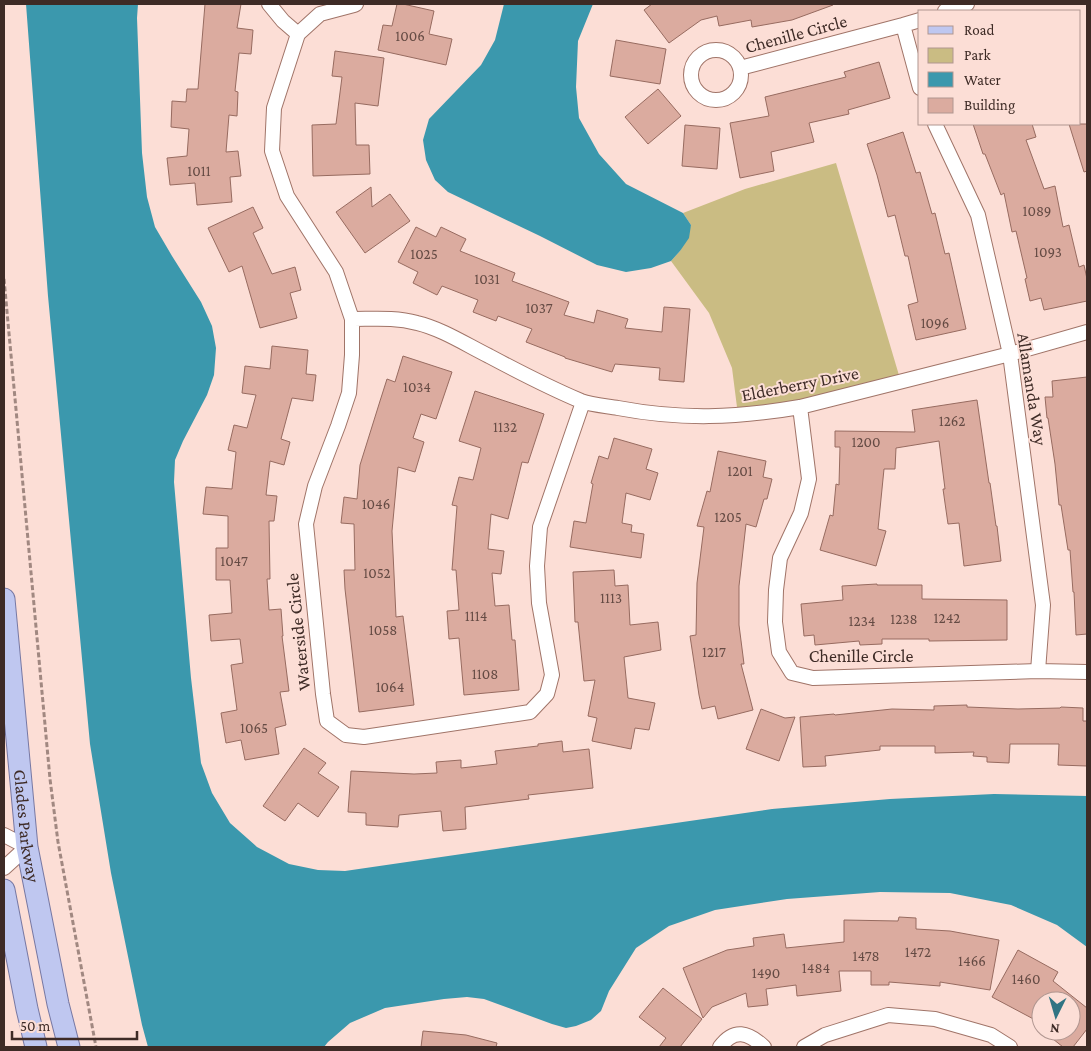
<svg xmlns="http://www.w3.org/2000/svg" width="1091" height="1051" font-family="'Crimson Pro',serif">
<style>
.green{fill:#cabc83}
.water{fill:#3b98ad}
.building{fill:#dbab9f;stroke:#976b60}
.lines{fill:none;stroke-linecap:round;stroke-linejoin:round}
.street-casing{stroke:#a07468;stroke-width:16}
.primary-casing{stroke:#7778a3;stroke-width:23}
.path{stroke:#a18881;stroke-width:3;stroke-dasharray:5 2.5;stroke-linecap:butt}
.street{stroke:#fff;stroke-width:14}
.primary{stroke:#bfc7f0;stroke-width:21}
.labels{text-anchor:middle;stroke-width:4;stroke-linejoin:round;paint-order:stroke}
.number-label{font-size:15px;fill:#654b44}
.street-label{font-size:18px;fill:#3e2b26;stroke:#fcded6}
</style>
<rect width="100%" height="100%" fill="#fcded6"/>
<path class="green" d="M 836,163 L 901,382 L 738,415 L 732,368 L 709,313 L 671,261 L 680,251 L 691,225 L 683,213 L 745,189 Z"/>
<path class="water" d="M 26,4 L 138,4 L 137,18 L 142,153 L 147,197 L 155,227 L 172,256 L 201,302 L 212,326 L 216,348 L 214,375 L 207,395 L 183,441 L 175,460 L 174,482 L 191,678 L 201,763 L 212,793 L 230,823 L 257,847 L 289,864 L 318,870 L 345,871 L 772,809 L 890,799 L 994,794 L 1087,796 L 1087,947 L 1057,925 L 1011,905 L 950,893 L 880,892 L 787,899 L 715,910 L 669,926 L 636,948 L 609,991 L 601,1011 L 591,1020 L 576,1026 L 566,1028 L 552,1024 L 484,999 L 467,997 L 444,999 L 385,1008 L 350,1023 L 328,1042 L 324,1047 L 148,1047 L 142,1025 L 111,873 L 90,744 L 48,296 Z
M 504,4 L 593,4 L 578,41 L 576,87 L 579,118 L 599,154 L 626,184 L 683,213 L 691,225 L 689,238 L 680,251 L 671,261 L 651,268 L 626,272 L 597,265 L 540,236 L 448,192 L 435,180 L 426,160 L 423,140 L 429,119 L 481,65 L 495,40 Z"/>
<path class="building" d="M 205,4 L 241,4 L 237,28 L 253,30 L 251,54 L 239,53 L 235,91 L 238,92 L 237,116 L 229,115 L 226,152 L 238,151 L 241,176 L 230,177 L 232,202 L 197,205 L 195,183 L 170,185 L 167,158 L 187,156 L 189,129 L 171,127 L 172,101 L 186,102 L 187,89 L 198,89 Z
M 397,4 L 403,4 L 434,11 L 429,34 L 452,39 L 446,65 L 378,50 L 383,25 L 392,26 Z
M 652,4 L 832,4 L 833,5 L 792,20 L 752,27 L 751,20 L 719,26 L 717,16 L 701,20 L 669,43 L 644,10 Z
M 616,40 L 666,49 L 660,84 L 610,76 Z
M 335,51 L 384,58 L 378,106 L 355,103 L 356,145 L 369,145 L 370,174 L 313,176 L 312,125 L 336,124 L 342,77 L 332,76 Z
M 879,62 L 890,98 L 848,110 L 849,114 L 809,123 L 814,142 L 771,152 L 774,171 L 740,178 L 730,123 L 769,116 L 765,97 L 846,77 L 844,72 Z
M 658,89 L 681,116 L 648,144 L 625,117 Z
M 973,124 L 1032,124 L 1036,137 L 1026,140 L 1044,189 L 1055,186 L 1063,227 L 1069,225 L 1079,267 L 1084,265 L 1087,279 L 1087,301 L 1044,310 L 1041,298 L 1030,301 L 1025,279 L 1027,278 L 1016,231 L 1012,232 L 1004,193 L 1001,195 L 985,154 L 983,154 Z
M 1069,124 L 1087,124 L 1087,171 L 1084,172 Z
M 685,125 L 720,128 L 717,169 L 682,166 Z
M 903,132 L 916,173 L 920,172 L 932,214 L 935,213 L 945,254 L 949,253 L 966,329 L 916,340 L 908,305 L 918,302 L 908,256 L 905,256 L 895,215 L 888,217 L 877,175 L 867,144 Z
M 371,187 L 372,207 L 390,194 L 410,221 L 365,253 L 336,212 Z
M 253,207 L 263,228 L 253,233 L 272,274 L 295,267 L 301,290 L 290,293 L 297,318 L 260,328 L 242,266 L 229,272 L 208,228 Z
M 416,227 L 436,237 L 441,227 L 466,239 L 460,251 L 515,273 L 512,281 L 569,302 L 564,315 L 594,323 L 597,310 L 628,319 L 625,328 L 662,332 L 664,307 L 690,309 L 684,382 L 659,380 L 660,368 L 615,364 L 612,372 L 565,358 L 565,357 L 526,342 L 532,329 L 498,316 L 496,321 L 473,312 L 478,300 L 442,286 L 437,295 L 413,283 L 418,272 L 398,262 Z
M 272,346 L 308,350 L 306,374 L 316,375 L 313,401 L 292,398 L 281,439 L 290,442 L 284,465 L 270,461 L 266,495 L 277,496 L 274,521 L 269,521 L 270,579 L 267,579 L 269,610 L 281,609 L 283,636 L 282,636 L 289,691 L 280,692 L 286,725 L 275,728 L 279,754 L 245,760 L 241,740 L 226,743 L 221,713 L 237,710 L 231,665 L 243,663 L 240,639 L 211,641 L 209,615 L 232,613 L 230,580 L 216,580 L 216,548 L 228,548 L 228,516 L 203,514 L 206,487 L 232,489 L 236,452 L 228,450 L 234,425 L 247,428 L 256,395 L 242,393 L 245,366 L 270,369 Z
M 403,356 L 452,372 L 436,419 L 421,414 L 413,438 L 424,442 L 415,472 L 398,467 L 392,531 L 396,617 L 403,616 L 414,705 L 359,712 L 345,589 L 344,570 L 355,570 L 354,524 L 341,523 L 344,497 L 357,499 L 360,465 L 380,401 L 387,379 L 395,382 Z
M 1087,377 L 1087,634 L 1076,635 L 1074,592 L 1073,592 L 1070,550 L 1068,550 L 1061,505 L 1059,505 L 1055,464 L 1048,418 L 1047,418 L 1045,397 L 1053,397 L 1052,381 Z
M 475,391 L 544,414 L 528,463 L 522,462 L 508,519 L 491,514 L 488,549 L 504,551 L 501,574 L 492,573 L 495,606 L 509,605 L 512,640 L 515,640 L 519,690 L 464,695 L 459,638 L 449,639 L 447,611 L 459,610 L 456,570 L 452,570 L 457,506 L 452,505 L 459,477 L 473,480 L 481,448 L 459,441 Z
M 977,400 L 989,483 L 990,483 L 996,526 L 997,526 L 1001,561 L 964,566 L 959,523 L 948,524 L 943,489 L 945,489 L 939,441 L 896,448 L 895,469 L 884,469 L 878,529 L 886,531 L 876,566 L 820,550 L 830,515 L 833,516 L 836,484 L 839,485 L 840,447 L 835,447 L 835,431 L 915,432 L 912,410 Z
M 614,438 L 652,449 L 646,469 L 658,473 L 650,500 L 626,493 L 622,523 L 632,525 L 631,532 L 644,534 L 641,558 L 570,547 L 574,521 L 586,523 L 593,484 L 591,483 L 599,456 L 608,459 Z
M 718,451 L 766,461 L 763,477 L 772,479 L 767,499 L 764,499 L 756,527 L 746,524 L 739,586 L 739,625 L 744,664 L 741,664 L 753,710 L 718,719 L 715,706 L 702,709 L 699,695 L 690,636 L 696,635 L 697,583 L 704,527 L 697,526 L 707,491 L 710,492 Z
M 614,570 L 615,586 L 628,585 L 630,625 L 658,622 L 661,650 L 624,657 L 628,698 L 655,703 L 649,730 L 635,728 L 631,749 L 592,741 L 597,718 L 588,716 L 595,680 L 584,681 L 578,622 L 575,622 L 573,572 Z
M 877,584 L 877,585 L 922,585 L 922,599 L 1007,600 L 1007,640 L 929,641 L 929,639 L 882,639 L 882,644 L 860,645 L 859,641 L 815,645 L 814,635 L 804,636 L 801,604 L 843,600 L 842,586 Z
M 967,705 L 967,707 L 1018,709 L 1060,708 L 1061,707 L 1083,708 L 1083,721 L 1087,721 L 1087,766 L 1058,765 L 1059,744 L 1010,744 L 1009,763 L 987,762 L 987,757 L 973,756 L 974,752 L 935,753 L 935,746 L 880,746 L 880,750 L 825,756 L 826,766 L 803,767 L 800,717 L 834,714 L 835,715 L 892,709 L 934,710 L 934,706 Z
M 761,709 L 785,718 L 795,717 L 779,761 L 746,749 Z
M 562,741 L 563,752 L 589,749 L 593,788 L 528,795 L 529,799 L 465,807 L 466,829 L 443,831 L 441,811 L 399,815 L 398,827 L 366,825 L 366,813 L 348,812 L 351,771 L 414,774 L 437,773 L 436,762 L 461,760 L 461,768 L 497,764 L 495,751 L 538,746 L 538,744 Z
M 304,748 L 326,763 L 318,773 L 339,787 L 318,817 L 298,803 L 285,821 L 263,806 Z
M 899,917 L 916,918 L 916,929 L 950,931 L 999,940 L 990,990 L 940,982 L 940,986 L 889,982 L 889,985 L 871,985 L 871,971 L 839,971 L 841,991 L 797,996 L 796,985 L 766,989 L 768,1005 L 748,1007 L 746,993 L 712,1007 L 703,1018 L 683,968 L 727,950 L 754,946 L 753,938 L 784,934 L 786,948 L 844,942 L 844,920 L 898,921 Z
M 1018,950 L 1058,972 L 1053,981 L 1087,1008 L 1087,1029 L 1073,1047 L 1063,1047 L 1043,1031 L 1071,1031 L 1071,1001 L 1041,1001 L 1041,1023 L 992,997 Z
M 663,988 L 702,1019 L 680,1047 L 659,1047 L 666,1038 L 639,1017 Z
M 423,1031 L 466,1035 L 497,1043 L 496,1047 L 421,1047 Z"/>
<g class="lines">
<g class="street-casing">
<path id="street" d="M 269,4 L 283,21 L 298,34
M 356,4 L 354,5 L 320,14 L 298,34 L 274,108 L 272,151 L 287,196 L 336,272 L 352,319 L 352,355 L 349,393 L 338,426 L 315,486 L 306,524 L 323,694 L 327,721 L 346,735 L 364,737 L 530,712 L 547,694 L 552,675 L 539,603 L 537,566 L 540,527 L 583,402
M 945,11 L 967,4
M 903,25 L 920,88
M691 75a25 25 0 1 1 50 0a25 25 0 1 1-50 0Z
M 740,68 L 903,25 L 920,20
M 935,124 L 978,215 L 1010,354 L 1043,605 L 1038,671
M 352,319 C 374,319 395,317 417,323 C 442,329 465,344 489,356 C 519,372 550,388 581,401 C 592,405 607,406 618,408 C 682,420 736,418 800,407 L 1010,354 L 1087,332
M 800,407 L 809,479 L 801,513 L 780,558 L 776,590 L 775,622 L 779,652 L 792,673 L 813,678 L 1038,671 L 1087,672
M 4,835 L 27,847 L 4,868
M 720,1047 C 734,1028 748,1032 764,1047
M 804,1047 L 825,1035 L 888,1015 L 935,1019 L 991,1035 L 1010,1047"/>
</g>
<g class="primary-casing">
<g id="primary">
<path id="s1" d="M 4,599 L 27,847 L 58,1004 L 69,1047"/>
<path d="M 4,890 L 27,1009 L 36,1047"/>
</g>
</g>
<path class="path" d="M 4,279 L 50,779 L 58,842 L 96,1047"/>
<use href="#street" class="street"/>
<use href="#primary" class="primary"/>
</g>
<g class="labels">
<g class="number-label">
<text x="410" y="41">1006</text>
<text x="199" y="176">1011</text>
<text x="1037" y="216">1089</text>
<text x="1048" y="257">1093</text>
<text x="424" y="259">1025</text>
<text x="487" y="284">1031</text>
<text x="539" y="313">1037</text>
<text x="935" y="328">1096</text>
<text x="417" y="392">1034</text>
<text x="952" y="426">1262</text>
<text x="505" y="432">1132</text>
<text x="866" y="447">1200</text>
<text x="740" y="476">1201</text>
<text x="376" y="509">1046</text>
<text x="728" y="522">1205</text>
<text x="234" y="566">1047</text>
<text x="377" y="578">1052</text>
<text x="611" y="603">1113</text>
<text x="476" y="621">1114</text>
<text x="947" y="623">1242</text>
<text x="904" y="624">1238</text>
<text x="862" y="626">1234</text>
<text x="383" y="635">1058</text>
<text x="714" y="657">1217</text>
<text x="485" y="679">1108</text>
<text x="390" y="692">1064</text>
<text x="254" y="733">1065</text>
<text x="918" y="957">1472</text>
<text x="866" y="961">1478</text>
<text x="972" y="966">1466</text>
<text x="816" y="973">1484</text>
<text x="766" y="978">1490</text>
<text x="1026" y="984">1460</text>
</g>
<g class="street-label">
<text transform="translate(796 34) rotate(-15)" y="6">Chenille Circle</text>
<text transform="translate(800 384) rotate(-11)" y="6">Elderberry Drive</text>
<text transform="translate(1032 389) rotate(81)" y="6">Allamanda Way</text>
<text transform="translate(298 632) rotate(-96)" y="6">Waterside Circle</text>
<text x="861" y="662">Chenille Circle</text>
<text dy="6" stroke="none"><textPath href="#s1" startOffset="228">Glades Parkway</textPath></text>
</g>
</g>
<rect width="1091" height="1051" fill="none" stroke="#3e2b26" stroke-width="10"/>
<rect x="918" y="10" width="162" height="115" fill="#fcded6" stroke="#b09690"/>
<rect x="928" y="26" width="25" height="8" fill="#bfc7f0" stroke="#b09690"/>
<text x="964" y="35" font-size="15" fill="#3e2b26">Road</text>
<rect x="928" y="48" width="25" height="15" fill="#cabc83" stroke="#b09690"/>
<text x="964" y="60" font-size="15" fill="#3e2b26">Park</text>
<rect x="928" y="72" width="25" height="15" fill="#3b98ad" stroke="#b09690"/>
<text x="964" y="85" font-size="15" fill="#3e2b26">Water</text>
<rect x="928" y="98" width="25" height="15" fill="#dbab9f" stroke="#b09690"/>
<text x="964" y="110" font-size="15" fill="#3e2b26">Building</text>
<g transform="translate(1056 1016) rotate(185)"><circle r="24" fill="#fcded6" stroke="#b09690"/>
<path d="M0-4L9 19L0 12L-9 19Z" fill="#307483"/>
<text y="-8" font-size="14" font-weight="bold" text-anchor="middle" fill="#3e2b26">N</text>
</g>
<path d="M12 1031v8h125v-8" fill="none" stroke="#3e2b26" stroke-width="2.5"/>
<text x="20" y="1031" font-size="15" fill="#3e2b26" stroke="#fcded6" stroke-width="4" paint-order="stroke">50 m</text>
</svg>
